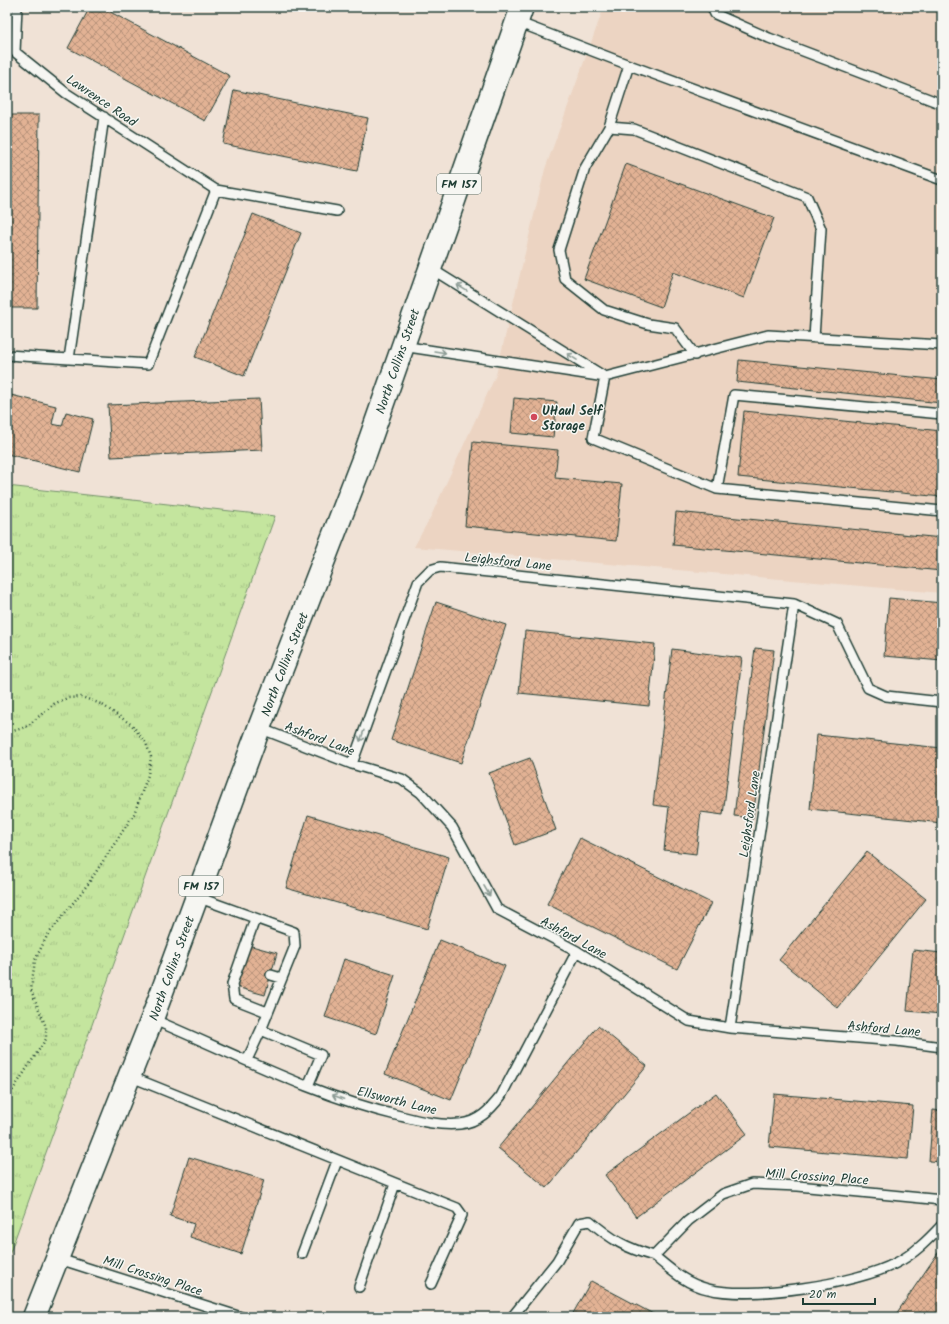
<svg xmlns="http://www.w3.org/2000/svg" width="949" height="1324" font-family="Kalam,sans-serif">
<style>
.built{fill:#ecd4c2}
.grass{fill:url(#grass-tufts);stroke:#729169}
.building{fill:url(#building-cross-hatch);stroke:#1f3d34}
.lines{fill:none;stroke-linecap:round;stroke-linejoin:round}
.lane-casing{stroke:#1f3d34;stroke-width:12}
.primary-casing{stroke:#1f3d34;stroke-width:25}
.path{stroke:#1f3d34;stroke-width:2.5;stroke-dasharray:1 3;stroke-linecap:butt}
.lane{stroke:#f6f6f2;stroke-width:9}
.primary{stroke:#f6f6f2;stroke-width:22}
.oneway{stroke:#8a9a93}
.poi-dot{fill:#d1495b;stroke:#f6f6f2;stroke-width:1.5}
.labels{text-anchor:middle;stroke-width:3;stroke-linejoin:round;paint-order:stroke}
.shield{fill:#f6f6f2;stroke:#60746d;stroke-width:1}
.shield-label{font-size:12px;font-weight:bold;fill:#1f3d34}
.street-label{font-size:13px;fill:#1f3d34;stroke:#f6f6f2}
.poi-label{font-size:13px;font-weight:bold;fill:#1f3d34;stroke:#f6f6f2;text-anchor:start}
</style>
<defs>
<pattern id="grass-tufts" width="24" height="20" patternUnits="userSpaceOnUse"><rect width="24" height="20" fill="#c4e59e"/><path d="M3 7l-1-3M5 7V3M7 7l1-3M15 17l-1-3M17 17v-4M19 17l1-3" fill="none" stroke="#a8c589"/></pattern>
<pattern id="building-cross-hatch" width="8" height="8" patternUnits="userSpaceOnUse"><rect width="8" height="8" fill="#e2b294"/><path d="M0 0l8 8M0 8l8-8" fill="none" stroke="#b7927a"/></pattern>
</defs>
<rect width="100%" height="100%" fill="#f0e2d6"/>
<filter id="ink" filterUnits="userSpaceOnUse"><feTurbulence type="fractalNoise" baseFrequency=".025" numOctaves="2"/><feDisplacementMap in="SourceGraphic" scale="8" xChannelSelector="R" yChannelSelector="G"/><feConvolveMatrix kernelMatrix="1 2 1 2 8 2 1 2 1" color-interpolation-filters="sRGB"/></filter>
<g filter="url(#ink)">
<path class="built" d="M 604,7 L 942,7 L 942,593 L 414,547 L 431,516 L 496,375 L 545,169 Z"/>
<path class="grass" d="M 7,486 L 275,516 L 7,1261 Z"/>
<path class="building" d="M 90,7 L 101,7 L 230,76 L 205,121 L 68,48 Z
M 234,90 L 368,118 L 357,171 L 223,144 Z
M 7,115 L 39,115 L 37,308 L 7,308 Z
M 626,164 L 774,218 L 744,298 L 673,272 L 661,307 L 584,279 Z
M 253,214 L 301,233 L 244,376 L 195,357 Z
M 739,360 L 942,380 L 942,403 L 737,382 Z
M 11,395 L 56,406 L 52,424 L 62,426 L 66,412 L 93,419 L 80,472 L 7,454 L 7,413 Z
M 514,398 L 557,402 L 553,437 L 511,433 Z
M 259,399 L 262,450 L 111,457 L 108,405 Z
M 744,411 L 942,431 L 942,497 L 738,477 Z
M 473,442 L 558,450 L 555,478 L 622,484 L 616,541 L 465,526 Z
M 676,512 L 942,538 L 942,571 L 673,545 Z
M 889,598 L 942,603 L 942,661 L 884,656 Z
M 436,602 L 506,625 L 461,763 L 391,740 Z
M 525,631 L 655,644 L 649,706 L 519,693 Z
M 755,648 L 774,650 L 753,818 L 734,816 Z
M 672,649 L 742,658 L 723,815 L 701,812 L 696,854 L 664,850 L 669,807 L 653,805 Z
M 817,735 L 942,748 L 942,823 L 810,809 Z
M 530,758 L 556,830 L 515,845 L 489,773 Z
M 308,815 L 449,857 L 427,929 L 286,888 Z
M 580,838 L 711,903 L 677,969 L 547,904 Z
M 867,852 L 926,899 L 838,1008 L 779,960 Z
M 440,940 L 505,966 L 451,1100 L 385,1074 Z
M 248,945 L 277,953 L 265,995 L 236,987 Z
M 913,950 L 942,953 L 942,1014 L 907,1011 Z
M 344,959 L 395,975 L 376,1034 L 325,1017 Z
M 598,1026 L 647,1066 L 547,1188 L 498,1148 Z
M 716,1093 L 747,1134 L 636,1217 L 605,1175 Z
M 774,1094 L 913,1106 L 908,1159 L 769,1147 Z
M 933,1110 L 942,1111 L 942,1162 L 929,1161 Z
M 189,1157 L 264,1180 L 241,1254 L 190,1237 L 194,1224 L 170,1216 Z
M 942,1247 L 942,1317 L 894,1317 Z
M 591,1281 L 659,1317 L 571,1317 Z"/>
<g class="lines">
<g class="lane-casing">
<path id="lane" d="M 17,7 L 15,52 L 66,93 L 216,190 L 337,211
M 712,7 L 715,14 L 769,38 L 942,104
M 517,22 L 629,65 L 942,180
M 609,127 L 629,65
M 430,268 L 602,375
M 402,346 L 605,377 L 768,335 L 942,345
M 7,355 L 148,364 L 216,190
M 695,355 L 675,328 L 648,324 L 604,310 L 565,279 L 559,250 L 585,168 L 609,127 L 634,129 L 807,197 L 821,229 L 814,338
M 69,359 L 104,117
M 605,377 L 593,438 L 717,489
M 942,414 L 734,395 L 717,489 L 942,511
M 794,604 L 837,624 L 868,688 L 886,696 L 942,702
M 259,728 L 352,764 L 402,779 L 421,793 L 452,827 L 497,909 L 577,951 L 689,1021 L 730,1028 L 897,1041 L 942,1047
M 352,764 L 418,582 L 430,570 L 440,567 L 794,604 L 730,1028
M 197,897 L 294,932 L 295,946 L 261,1030
M 255,919 L 232,984 L 234,999 L 267,1012
M 271,975 L 281,978
M 152,1019 C 233,1053 314,1096 400,1116 C 420,1121 439,1126 460,1124 C 479,1122 490,1110 501,1096 L 577,951
M 247,1060 L 261,1030 L 321,1055 L 308,1086
M 129,1076 L 457,1208 L 462,1215 L 431,1284
M 302,1254 L 337,1161
M 654,1256 C 671,1270 686,1284 708,1289 C 750,1300 857,1284 896,1263 C 914,1254 928,1240 942,1225
M 56,1258 L 241,1317
M 359,1287 L 395,1184
M 512,1317 L 557,1261 L 579,1223 L 590,1221 C 612,1240 626,1248 654,1256 L 688,1221 L 723,1194 L 752,1184 L 798,1186 L 942,1200"/>
</g>
<g class="primary-casing">
<path id="primary" d="M 34,1317 L 152,1019 L 259,728 L 365,454 L 522,7"/>
</g>
<path class="path" d="M 7,733 L 26,727 L 54,704 L 67,698 L 82,697 L 101,704 L 132,725 L 146,743 L 151,757 L 148,775 L 134,814 L 88,884 L 47,936 L 35,960 L 31,990 L 46,1027 L 46,1039 L 7,1099"/>
<use href="#lane" class="lane"/>
<use href="#primary" class="primary"/>
</g>
<defs><path id="oneway-shaft" d="M-6 0H5M1.5-3L5.5 0L1.5 3" fill="none" stroke-width="1.6" stroke-linecap="round" stroke-linejoin="round"/></defs>
<g class="oneway">
<use href="#oneway-shaft" transform="translate(462 288) rotate(-148)"/>
<use href="#oneway-shaft" transform="translate(440 352) rotate(9)"/>
<use href="#oneway-shaft" transform="translate(572 357) rotate(-148)"/>
<use href="#oneway-shaft" transform="translate(362 736) rotate(109)"/>
<use href="#oneway-shaft" transform="translate(487 891) rotate(60)"/>
<use href="#oneway-shaft" transform="translate(338 1097) rotate(-159)"/>
</g>
</g>
<circle class="poi-dot" cx="534" cy="417" r="4"/>
<g class="labels">
<g class="shield">
<rect x="437" y="174" width="44" height="20" rx="3"/>
<rect x="179" y="876" width="44" height="20" rx="3"/>
</g>
<g class="shield-label">
<text x="459" y="188">FM 157</text>
<text x="201" y="890">FM 157</text>
</g>
<g class="street-label">
<text transform="translate(102 100) rotate(34)" y="5">Lawrence Road</text>
<text transform="translate(397 361) rotate(-71)" y="5">North Collins Street</text>
<text transform="translate(508 561) rotate(6)" y="5">Leighsford Lane</text>
<text transform="translate(284 664) rotate(-69)" y="5">North Collins Street</text>
<text transform="translate(320 738) rotate(21)" y="5">Ashford Lane</text>
<text transform="translate(749 814) rotate(-82)" y="5">Leighsford Lane</text>
<text transform="translate(574 937) rotate(29)" y="5">Ashford Lane</text>
<text transform="translate(171 968) rotate(-70)" y="5">North Collins Street</text>
<text transform="translate(884 1028) rotate(5)" y="5">Ashford Lane</text>
<text transform="translate(397 1100) rotate(14)" y="5">Ellsworth Lane</text>
<text transform="translate(817 1176) rotate(4)" y="5">Mill Crossing Place</text>
<text transform="translate(153 1275) rotate(18)" y="5">Mill Crossing Place</text>
</g>
<g class="poi-label">
<text x="542" y="415">UHaul Self<tspan x="542" dy="15">Storage</tspan></text>
</g>
</g>
<rect width="949" height="1324" fill="none" stroke="#f6f6f2" stroke-width="24"/>
<rect x="12" y="12" width="925" height="1300" fill="none" stroke="#1f3d34" stroke-width="1.5" filter="url(#ink)"/>
<path d="M803 1298v6h72v-6" fill="none" stroke="#1f3d34" stroke-width="2"/>
<text x="809" y="1298" font-size="12" fill="#1f3d34" stroke="#f6f6f2" stroke-width="3" paint-order="stroke">20 m</text>
</svg>
